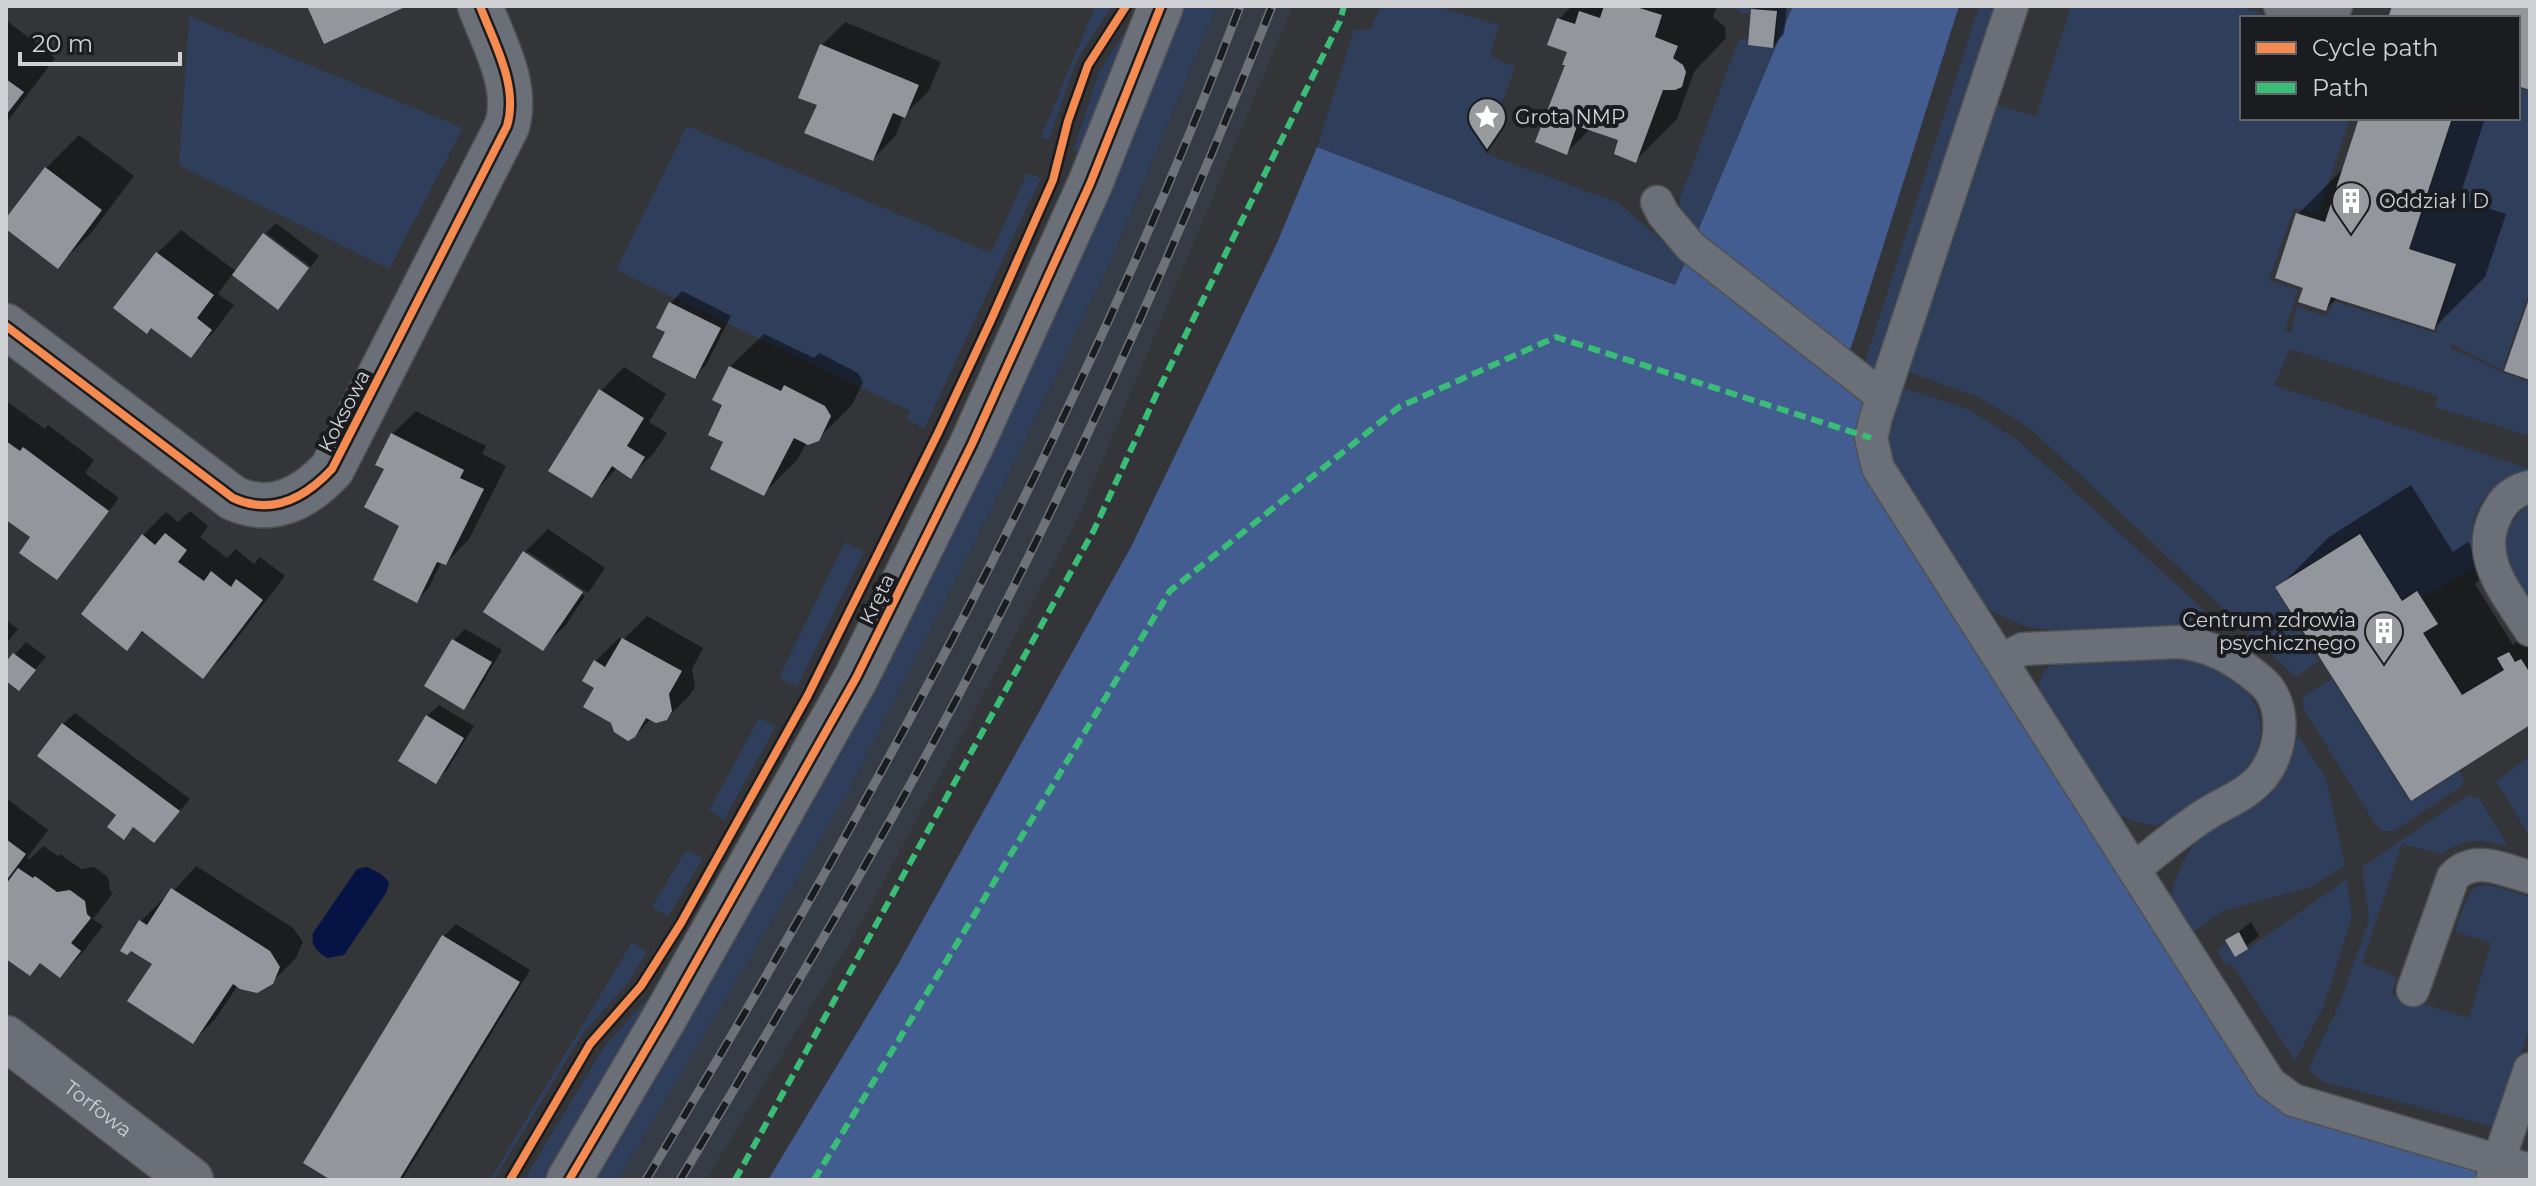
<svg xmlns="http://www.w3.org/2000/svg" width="2536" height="1186" font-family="Montserrat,sans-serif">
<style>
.built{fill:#363c46}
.green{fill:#2f3e5b}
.forest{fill:#435d91}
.water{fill:#051445}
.shadow{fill:#0007}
.building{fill:#93969d}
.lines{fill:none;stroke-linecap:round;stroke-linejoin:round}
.lane-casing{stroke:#505153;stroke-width:35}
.street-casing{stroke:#505153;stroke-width:47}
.lane{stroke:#6b7078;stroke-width:32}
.street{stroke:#6b7078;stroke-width:44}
.rail-casing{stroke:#6f7379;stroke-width:9}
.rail{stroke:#1a1c1f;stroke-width:6;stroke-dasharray:18;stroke-linecap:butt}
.quiet{stroke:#3abd76;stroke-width:6;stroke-dasharray:12 6;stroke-linecap:butt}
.cycleway-casing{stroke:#1a1c1f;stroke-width:13}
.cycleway{stroke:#f68b52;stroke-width:8}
.labels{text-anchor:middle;stroke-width:8;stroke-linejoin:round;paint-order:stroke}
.poi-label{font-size:20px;fill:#cfd1d5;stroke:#1a1c1f;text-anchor:start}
.street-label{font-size:20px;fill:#cfd1d5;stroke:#1a1c1f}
</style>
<rect width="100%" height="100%" fill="#333538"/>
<path class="built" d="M 1217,6 L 1293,6 L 1079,516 L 857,931 L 706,1180 L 618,1180 L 847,794 L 1006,480 L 1113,256 Z"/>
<path class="green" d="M 1095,6 L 1112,6 L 1077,60 L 1049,140 L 1041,137 Z
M 1141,6 L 1089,151 L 1073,151 L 1099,72 Z
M 1182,6 L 1217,6 L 1113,256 L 1006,480 L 847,794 L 618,1180 L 588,1180 Z
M 1381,6 L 1436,6 L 1499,25 L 1490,56 L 1515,67 L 1484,153 L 1619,203 L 1686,261 L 1676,285 L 1317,147 L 1354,30 L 1370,30 Z
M 1735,6 L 1793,6 L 1698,231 L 1680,215 L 1680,198 L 1739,39 L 1748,39 L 1748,46 L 1776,47 L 1778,10 L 1750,8 L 1749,13 L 1740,13 Z
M 1979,6 L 1995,6 L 1877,377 L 1863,368 Z
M 2071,6 L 2149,8 L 2150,6 L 2240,6 L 2274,18 L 2242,18 L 2242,118 L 2350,118 L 2318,214 L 2294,208 L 2269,280 L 2298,290 L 2285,330 L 2291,333 L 2297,306 L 2327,317 L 2334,301 L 2436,333 L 2458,264 L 2410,248 L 2453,118 L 2518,118 L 2518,87 L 2530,91 L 2530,290 L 2502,370 L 2452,344 L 2450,348 L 2502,372 L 2530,382 L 2530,436 L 2435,407 L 2438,396 L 2290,349 L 2274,385 L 2530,469 C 2482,482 2463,520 2475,567 L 2423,597 L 2418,589 L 2402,599 L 2360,532 L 2274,587 L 2319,661 L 2296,677 L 2031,429 L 1979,397 L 1905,371 L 1993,104 L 2036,116 Z
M 189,16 L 463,128 L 389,269 L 179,165 Z
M 687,126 L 991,253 L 1027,173 L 1041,178 L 924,429 L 907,419 L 910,411 L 616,270 Z
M 1899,387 L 1966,408 L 2019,441 L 2204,610 L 2207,618 L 2204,628 L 2165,627 L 2074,633 L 2029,627 L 2001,616 L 1985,607 L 1882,453 Z
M 2530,504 L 2530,606 L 2503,556 C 2505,533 2511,518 2530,504 Z
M 845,542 L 864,552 L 797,687 L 781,679 L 781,673 Z
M 2179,653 L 2209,665 L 2250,694 L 2258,712 L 2261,732 L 2256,753 L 2244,775 L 2175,818 L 2155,826 L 2133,821 L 2114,812 L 2080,760 L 2076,746 L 2038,689 C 2042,671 2047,666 2064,659 Z
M 2332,679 L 2410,802 L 2460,771 L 2464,781 L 2460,787 L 2394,831 L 2382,831 L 2377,827 L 2303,708 L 2302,703 L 2305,695 Z
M 759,718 L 776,726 L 724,820 L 709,810 Z
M 2298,735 L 2326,778 L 2345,865 L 2311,887 L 2223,911 L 2191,933 L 2170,899 C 2177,873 2187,847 2208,830 C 2221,819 2239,815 2252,806 C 2279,788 2290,764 2298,735 Z
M 2530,756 L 2530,837 L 2496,781 Z
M 2468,795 L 2479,798 L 2508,846 C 2477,840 2468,836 2441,854 L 2402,844 L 2362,963 L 2397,976 L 2392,994 L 2469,1018 L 2491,943 L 2455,931 C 2474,873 2475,880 2530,897 L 2530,1027 L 2495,1127 L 2324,1082 L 2308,1070 L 2340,1003 L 2369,919 L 2362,867 Z
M 686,850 L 703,858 L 668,917 L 652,907 Z
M 2347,879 L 2352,917 L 2323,1008 L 2295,1061 L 2231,963 L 2226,965 L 2217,951 L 2226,944 L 2236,957 Z
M 632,942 L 647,951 L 629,982 L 583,1033 L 494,1180 L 490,1180 Z
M 668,966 L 672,976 L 551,1180 L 524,1180 L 604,1047 L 650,996 Z"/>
<path class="forest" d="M 1793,6 L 1959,6 L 1849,354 L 1698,231 Z
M 1317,147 L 1675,285 L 1686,261 L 1866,404 L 1857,446 L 2267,1102 L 2283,1111 L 2472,1168 L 2476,1173 L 2476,1180 L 768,1180 L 896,968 L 1131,547 L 1277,243 Z"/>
<path class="water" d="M 367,867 L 381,874 L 389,882 L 386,893 L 344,955 L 327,958 C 316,950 311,947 313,933 L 357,869 Z"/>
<path class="shadow" d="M 1572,6 L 1717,6 L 1713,17 L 1725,27 L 1726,38 L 1694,72 L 1677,119 L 1636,160 L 1621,139 L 1590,129 L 1567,152 L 1570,51 L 1559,19 Z
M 1758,6 L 1787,6 L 1784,34 L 1773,46 L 1753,10 Z
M 6,20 L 55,58 L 6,123 Z
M 845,22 L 941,62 L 928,92 L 904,115 L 896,135 L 873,159 L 819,104 L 822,45 Z
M 2361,118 L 2485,118 L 2459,199 L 2506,214 L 2485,277 L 2434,328 L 2338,297 L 2326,309 L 2306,286 L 2298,214 L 2345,167 Z
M 79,135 L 134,176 L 91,233 L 58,266 L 6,227 L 6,221 L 46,168 Z
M 276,223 L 319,256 L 311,267 L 266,233 Z
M 181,230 L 237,272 L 263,236 L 308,270 L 278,307 L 233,273 L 218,294 L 234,305 L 214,332 L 190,355 L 157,253 Z
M 682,291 L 731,316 L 706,365 L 695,376 L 667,331 L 671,303 Z
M 764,334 L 814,358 L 819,353 L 858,373 L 863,382 L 852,405 L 818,439 L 807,442 L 797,460 L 764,493 L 725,441 L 725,404 L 730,367 Z
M 624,367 L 666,394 L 649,422 L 667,433 L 654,453 L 630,476 L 618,467 L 591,496 L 601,391 Z
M 6,401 L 45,429 L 48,425 L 94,460 L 85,473 L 119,498 L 56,578 L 33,538 L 6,517 Z
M 416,411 L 486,446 L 482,454 L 506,466 L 469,539 L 446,563 L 442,561 L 428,589 L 417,600 L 402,525 L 386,468 L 392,434 Z
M 2411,485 L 2453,552 L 2468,542 L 2487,572 L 2475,584 L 2513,645 L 2530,628 L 2530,723 L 2412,798 L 2278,588 L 2329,537 Z
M 190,511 L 208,526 L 200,537 L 227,558 L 236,549 L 254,564 L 260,557 L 285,576 L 226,653 L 203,677 L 144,631 L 127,648 L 143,535 L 166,512 L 178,522 Z
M 548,529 L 605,568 L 588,593 L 527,551 L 527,556 L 585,596 L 566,625 L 542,648 L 525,552 Z
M 647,616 L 703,648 L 692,669 L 695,686 L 690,695 L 666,719 L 652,718 L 634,736 L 596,688 L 585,680 L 596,661 L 619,638 L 623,640 Z
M 6,620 L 18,629 L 6,644 Z
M 465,629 L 502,650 L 475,696 L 463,707 L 454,640 Z
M 26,642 L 46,657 L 19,688 L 6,678 L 6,661 L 8,663 Z
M 439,705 L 474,726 L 447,770 L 435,781 L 427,716 Z
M 75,713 L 190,799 L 154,841 L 135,826 L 123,837 L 119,815 L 63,724 Z
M 6,798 L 48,830 L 27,858 L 29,860 L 43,846 L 58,856 L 60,854 L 81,869 L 94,867 L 108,877 L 110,890 L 113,893 L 93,919 L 103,926 L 83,952 L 60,976 L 42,962 L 30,974 L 6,956 Z
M 196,866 L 293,928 L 303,942 L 296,958 L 272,982 L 238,985 L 216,1018 L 193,1042 L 154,963 L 141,921 L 164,898 L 166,899 Z
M 2251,922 L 2259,936 L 2236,954 L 2228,940 Z
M 456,924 L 530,970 L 402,1180 L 335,1180 L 306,1162 L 444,936 Z"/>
<path class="building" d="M 307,6 L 407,6 L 324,44 Z
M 1604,6 L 1633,6 L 1662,15 L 1655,37 L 1678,46 L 1673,58 L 1683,65 L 1686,72 L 1682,87 L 1675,90 L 1663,90 L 1636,163 L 1614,154 L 1618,140 L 1577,126 L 1567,155 L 1535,142 L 1565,65 L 1562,65 L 1567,52 L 1547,45 L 1557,18 L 1575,24 L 1579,11 L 1600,18 Z
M 2392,6 L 2530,6 L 2530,90 L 2518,86 L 2518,18 L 2388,18 Z
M 1751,9 L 1777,11 L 1773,48 L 1748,45 Z
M 820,44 L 919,85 L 905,118 L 893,113 L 873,161 L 804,133 L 817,105 L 798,98 Z
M 6,79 L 24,92 L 6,115 Z
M 2359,118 L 2452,118 L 2409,249 L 2456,264 L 2434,330 L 2331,297 L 2326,311 L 2298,302 L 2303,288 L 2275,278 L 2296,213 L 2325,222 Z
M 45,167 L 102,210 L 58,269 L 6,229 L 6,218 Z
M 263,233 L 309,268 L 278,310 L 232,275 Z
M 156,252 L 214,295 L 197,318 L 212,330 L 191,358 L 151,328 L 147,334 L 113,308 Z
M 2530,296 L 2530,380 L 2504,371 Z
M 669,302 L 721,328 L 695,379 L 652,357 L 665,332 L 656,328 Z
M 729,366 L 781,391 L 784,385 L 825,406 L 831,416 L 819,441 L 808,445 L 794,438 L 764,496 L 710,469 L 723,442 L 708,435 L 722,405 L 712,400 Z
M 599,389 L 644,418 L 627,446 L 645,457 L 631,479 L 612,466 L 592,498 L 548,471 Z
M 391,433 L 464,470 L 460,478 L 484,489 L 446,565 L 437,562 L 417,603 L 373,580 L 399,526 L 364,507 L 384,469 L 375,465 Z
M 6,441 L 20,451 L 23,447 L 109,511 L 57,580 L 19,553 L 30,537 L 6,520 Z
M 165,533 L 187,550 L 178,562 L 204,581 L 211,571 L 231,587 L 236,579 L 263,600 L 203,679 L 142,631 L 127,651 L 81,614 L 142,534 L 155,545 Z
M 2360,534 L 2402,601 L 2417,591 L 2438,624 L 2423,633 L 2462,695 L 2504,670 L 2497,658 L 2509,652 L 2515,662 L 2521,659 L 2530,673 L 2530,725 L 2411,801 L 2275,587 Z
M 523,551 L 583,592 L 543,651 L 483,612 Z
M 622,638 L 682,671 L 669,694 L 672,711 L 667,720 L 656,723 L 646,718 L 635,737 L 628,741 L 614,732 L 611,723 L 583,707 L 594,688 L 582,681 L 594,660 L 605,667 Z
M 452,639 L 492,662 L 464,710 L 424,686 Z
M 13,653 L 36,670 L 19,691 L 6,681 L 6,662 Z
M 426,715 L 464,738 L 436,784 L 398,761 Z
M 62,723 L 180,811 L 154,843 L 133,827 L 124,840 L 107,827 L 116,815 L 37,756 Z
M 6,839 L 26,854 L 6,881 Z
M 18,868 L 33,878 L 35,876 L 57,892 L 70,890 L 85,901 L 87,914 L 91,918 L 71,943 L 81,951 L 60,978 L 40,963 L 30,976 L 6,959 L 6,884 Z
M 171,888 L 270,951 L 280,967 L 273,984 L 257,993 L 240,989 L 233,984 L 193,1044 L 127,1001 L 152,964 L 131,951 L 127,955 L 120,951 L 139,920 L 147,925 Z
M 2239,932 L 2248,949 L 2235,957 L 2225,940 Z
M 442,935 L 520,982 L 399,1180 L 331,1180 L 303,1163 Z"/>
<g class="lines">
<g class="lane-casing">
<path id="lane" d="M 2012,6 L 1876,417 L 1871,438 L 1878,468 L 2270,1083 L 2293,1100 L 2530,1170
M 2280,6 L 2307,14 L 2336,6
M 1657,202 L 1663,214 L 1691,247 L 1883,397
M 2530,487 C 2515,490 2504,499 2497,513 C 2473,557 2507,593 2530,630
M 2001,660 L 2023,649 L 2178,642 C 2211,645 2235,659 2260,680 C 2289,703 2283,755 2259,780 C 2244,796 2226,802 2208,813 C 2182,829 2158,850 2134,869
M 2413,990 L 2453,877 C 2475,854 2503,870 2530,877
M 2492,1180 L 2530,1069"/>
</g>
<g class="street-casing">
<g id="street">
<path d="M 6,326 L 233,498 C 272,516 305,498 332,469 L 507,126 C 519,86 494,43 480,6"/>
<path id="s1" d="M 6,1038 L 191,1180"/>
<path d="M 569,1180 L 665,1017 L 856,678 L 972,444 L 1090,184 L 1161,6"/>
</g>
</g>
<use href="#lane" class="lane"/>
<use href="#street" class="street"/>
<g class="rail-casing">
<path id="rail" d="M 646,1180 C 872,803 1084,418 1240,6
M 680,1180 C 788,998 898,817 993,628 C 1096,425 1188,217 1272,6"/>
</g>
<use href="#rail" class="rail"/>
<path class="quiet" d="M 735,1180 L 1094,530 L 1157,393 L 1340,21 L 1344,6
M 814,1180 L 1170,591 L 1399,407 L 1556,337 L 1871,438"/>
<g class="cycleway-casing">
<path id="cycleway" d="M 6,326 L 233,498 C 272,516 305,498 332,469 L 507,126 C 519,86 494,43 480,6
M 510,1180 L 590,1044 L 641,986 L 681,923 L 808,695 L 938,433 L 991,320 L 1053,180 L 1068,121 L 1088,65 L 1126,6
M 569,1180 L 665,1017 L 856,678 L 972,444 L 1090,184 L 1161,6"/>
</g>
<use href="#cycleway" class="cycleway"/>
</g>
<defs>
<g id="sight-pin" transform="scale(2)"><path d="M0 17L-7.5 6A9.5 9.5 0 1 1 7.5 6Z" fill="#989a9e" stroke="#1a1c1f"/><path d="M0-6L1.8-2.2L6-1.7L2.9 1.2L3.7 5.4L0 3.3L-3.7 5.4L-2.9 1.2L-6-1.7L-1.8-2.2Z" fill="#fff"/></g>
<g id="building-pin" transform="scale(2)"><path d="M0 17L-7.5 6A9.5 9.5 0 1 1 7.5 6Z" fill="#989a9e" stroke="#1a1c1f"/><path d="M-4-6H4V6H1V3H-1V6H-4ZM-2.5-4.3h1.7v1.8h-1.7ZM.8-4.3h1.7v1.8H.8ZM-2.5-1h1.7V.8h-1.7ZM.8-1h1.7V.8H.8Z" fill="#fff"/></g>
</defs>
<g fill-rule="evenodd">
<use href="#sight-pin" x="1487" y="117"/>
<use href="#building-pin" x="2351" y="201"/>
<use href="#building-pin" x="2384" y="631"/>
</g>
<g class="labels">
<g class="poi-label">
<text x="1515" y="124">Grota NMP</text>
<text x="2379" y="208">Oddział I D</text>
<text x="2356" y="627" text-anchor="end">Centrum zdrowia<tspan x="2356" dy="23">psychicznego</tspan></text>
</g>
<g class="street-label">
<text transform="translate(344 411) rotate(-63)" y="7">Koksowa</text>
<text transform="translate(877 599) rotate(-64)" y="7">Kręta</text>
<text dy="7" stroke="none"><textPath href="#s1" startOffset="116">Torfowa</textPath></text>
</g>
</g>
<rect width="2536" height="1186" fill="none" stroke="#cfd1d5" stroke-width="16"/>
<rect x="2240" y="16" width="280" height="104" fill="#1a1c1f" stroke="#626468" stroke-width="2"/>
<rect x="2256" y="42" width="40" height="12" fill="#f68b52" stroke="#626468" stroke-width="2"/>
<text x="2312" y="56" font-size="24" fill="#cfd1d5">Cycle path</text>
<rect x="2256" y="82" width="40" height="12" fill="#3abd76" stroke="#626468" stroke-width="2"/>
<text x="2312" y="96" font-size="24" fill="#cfd1d5">Path</text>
<path d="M20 52v12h160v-12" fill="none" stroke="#cfd1d5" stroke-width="4"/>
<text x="32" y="52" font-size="24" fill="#cfd1d5" stroke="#1a1c1f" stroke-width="6" paint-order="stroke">20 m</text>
</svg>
